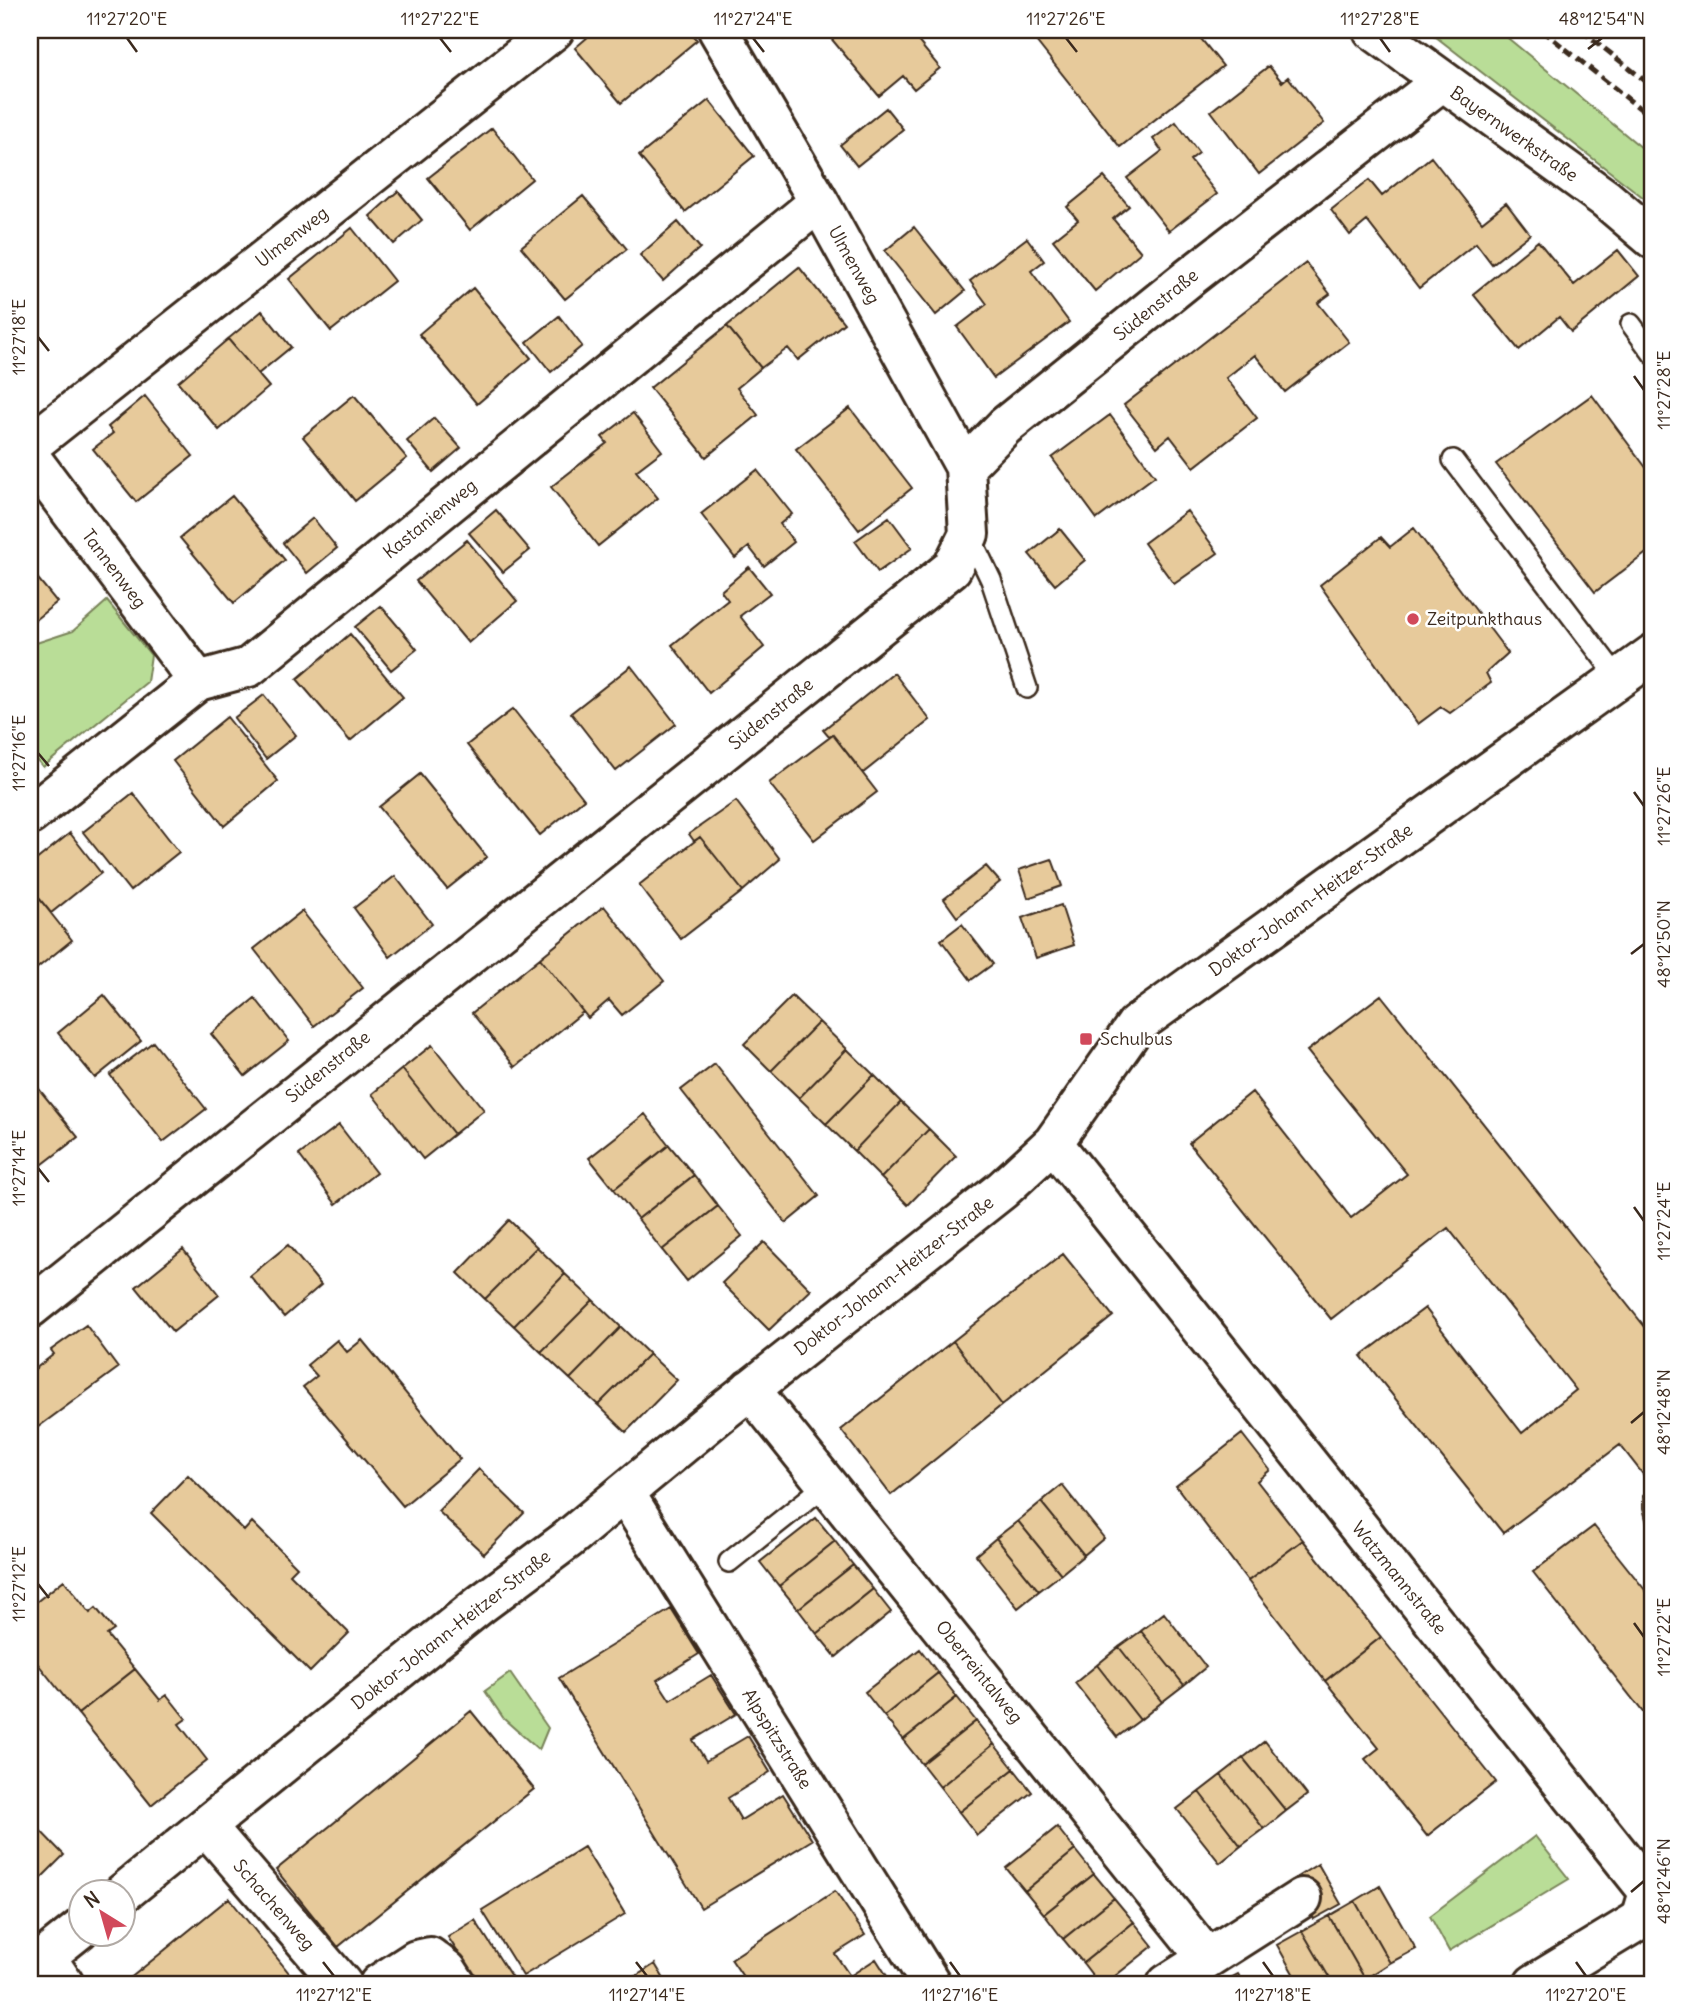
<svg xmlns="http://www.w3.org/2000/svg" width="1683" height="2014" font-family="Delius,sans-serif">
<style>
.green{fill:#b9dd97;stroke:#7a845a;stroke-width:2}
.building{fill:#e7ca9b;stroke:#3b2a1e;stroke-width:2}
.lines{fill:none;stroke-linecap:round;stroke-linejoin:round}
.lane-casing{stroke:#3b2a1e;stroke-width:24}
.street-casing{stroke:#3b2a1e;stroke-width:44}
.lane{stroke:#fff;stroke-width:19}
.street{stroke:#fff;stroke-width:38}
.rail{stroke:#3b2a1e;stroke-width:5;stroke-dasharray:10 5;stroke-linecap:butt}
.ticks{fill:none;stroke:#3b2a1e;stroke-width:2.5}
.poi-dot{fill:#d1495b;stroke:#fff;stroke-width:2.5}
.labels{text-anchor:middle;stroke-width:5;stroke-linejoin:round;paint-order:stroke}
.street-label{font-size:18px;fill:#3b2a1e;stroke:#fff}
.poi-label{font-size:18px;fill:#3b2a1e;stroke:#fff;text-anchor:start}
.neatline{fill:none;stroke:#3b2a1e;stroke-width:2.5}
.ticks-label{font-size:18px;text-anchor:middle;fill:#3b2a1e}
</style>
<rect width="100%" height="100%" fill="#fff"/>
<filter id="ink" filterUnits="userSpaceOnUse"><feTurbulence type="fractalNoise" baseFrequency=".0143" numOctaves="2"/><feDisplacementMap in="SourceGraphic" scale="14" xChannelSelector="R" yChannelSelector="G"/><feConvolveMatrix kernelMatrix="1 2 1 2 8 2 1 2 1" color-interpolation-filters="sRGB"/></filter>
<g filter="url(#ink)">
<path class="green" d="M 1427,30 L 1498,30 L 1653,157 L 1653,205 Z
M 107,601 L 151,655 L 147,682 L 43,767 L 30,752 L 30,645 L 73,631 Z
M 510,1673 L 548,1728 L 539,1750 L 504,1719 L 485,1691 Z
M 1535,1836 L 1569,1879 L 1449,1951 L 1430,1916 Z"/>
<path class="building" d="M 596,30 L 689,30 L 697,40 L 621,103 L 575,48 Z
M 777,30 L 796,30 L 784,39 Z
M 824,30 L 909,30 L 940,68 L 914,89 L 903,76 L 879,96 Z
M 1050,30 L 1194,30 L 1223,66 L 1120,147 L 1036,41 Z
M 1269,66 L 1282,82 L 1288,77 L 1324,123 L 1259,174 L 1211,111 Z
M 709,100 L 754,156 L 685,212 L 639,156 Z
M 886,108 L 903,129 L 857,166 L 840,145 Z
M 1176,122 L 1199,153 L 1190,160 L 1217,194 L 1169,231 L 1127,178 L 1162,151 L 1153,139 Z
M 492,128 L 532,179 L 470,230 L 428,178 Z
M 1431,157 L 1482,222 L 1506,203 L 1530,234 L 1492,264 L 1476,243 L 1419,288 L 1367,221 L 1350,235 L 1331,210 L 1369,180 L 1382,196 Z
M 1104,177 L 1129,206 L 1113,219 L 1141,252 L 1095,291 L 1053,240 L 1078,220 L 1067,207 Z
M 398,191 L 422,220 L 394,244 L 370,216 Z
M 583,196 L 627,249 L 565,299 L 521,247 Z
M 678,222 L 700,248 L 663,281 L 640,255 Z
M 914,227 L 965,291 L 936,315 L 885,251 Z
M 352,228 L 394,281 L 331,331 L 289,279 Z
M 1027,238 L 1044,261 L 1031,271 L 1069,322 L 994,378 L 957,327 L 987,304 L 970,281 Z
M 1538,241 L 1574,285 L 1618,250 L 1639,276 L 1571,332 L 1559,317 L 1519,350 L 1473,294 Z
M 1306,263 L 1330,294 L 1318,303 L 1349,342 L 1285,392 L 1255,355 L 1226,378 L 1257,418 L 1194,467 L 1170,436 L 1157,447 L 1124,405 Z
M 799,267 L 844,323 L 798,360 L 788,348 L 761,368 L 727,326 Z
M 473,288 L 531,358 L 477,404 L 419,334 Z
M 262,311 L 291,347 L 258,374 L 228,339 Z
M 559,316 L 582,346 L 551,372 L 527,342 Z
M 727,326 L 761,368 L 737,388 L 758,415 L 706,457 L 650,388 Z
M 228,339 L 269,387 L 219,430 L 178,382 Z
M 354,395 L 407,458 L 355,501 L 303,437 Z
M 1592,395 L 1653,477 L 1653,548 L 1595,592 L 1496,464 Z
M 145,396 L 193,456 L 136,502 L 93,449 L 113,433 L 108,427 Z
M 850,408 L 912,488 L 859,530 L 796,449 Z
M 633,413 L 662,451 L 636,471 L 658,498 L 598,546 L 551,487 L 607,443 L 602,437 Z
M 1110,415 L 1155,476 L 1097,519 L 1052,458 Z
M 434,418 L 461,448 L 433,472 L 407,441 Z
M 757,470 L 792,514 L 780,524 L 794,542 L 764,566 L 749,547 L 735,558 L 701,514 Z
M 232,496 L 285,560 L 234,603 L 180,538 Z
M 496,510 L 530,550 L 503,572 L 469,533 Z
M 1187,511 L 1218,553 L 1174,584 L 1144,543 Z
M 889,517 L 912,548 L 878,572 L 855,541 Z
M 313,518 L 337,548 L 307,573 L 283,543 Z
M 1414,528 L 1508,653 L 1486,673 L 1491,683 L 1450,713 L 1441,707 L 1418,724 L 1320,585 L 1381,537 L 1390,547 Z
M 1060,529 L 1085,560 L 1055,585 L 1029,554 Z
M 467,540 L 517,601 L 468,643 L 416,581 Z
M 749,567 L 770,593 L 740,616 L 764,647 L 709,693 L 672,645 L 728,600 L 721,591 Z
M 30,569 L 57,602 L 30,624 Z
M 381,606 L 417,649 L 391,670 L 355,627 Z
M 350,634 L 403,697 L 350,741 L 297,679 Z
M 631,666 L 676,724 L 616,771 L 571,713 Z
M 894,673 L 930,720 L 863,773 L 833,735 L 829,737 L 823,730 Z
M 264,695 L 296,735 L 266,759 L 234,718 Z
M 513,709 L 584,799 L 540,835 L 467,745 Z
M 227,717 L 278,781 L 224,826 L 173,761 Z
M 833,735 L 877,792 L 814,840 L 769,783 Z
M 420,774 L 487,857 L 447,889 L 379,807 Z
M 133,793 L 179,852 L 130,891 L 83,832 Z
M 736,801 L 780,859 L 743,891 L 700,837 L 694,841 L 689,834 Z
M 70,833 L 101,873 L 51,913 L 30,887 L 30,865 Z
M 700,837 L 743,891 L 681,939 L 639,885 Z
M 1052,859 L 1062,886 L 1028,898 L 1019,870 Z
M 986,866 L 1000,882 L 957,917 L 944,899 Z
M 395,876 L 432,924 L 390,957 L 354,908 Z
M 30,887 L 72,940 L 30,974 Z
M 1061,905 L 1074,945 L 1036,958 L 1022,918 Z
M 604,906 L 664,981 L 622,1015 L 609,1000 L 588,1018 L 540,958 Z
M 302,911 L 363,988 L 314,1026 L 254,949 Z
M 962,924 L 993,964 L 971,980 L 941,940 Z
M 540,958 L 583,1012 L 515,1067 L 472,1013 Z
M 104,995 L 141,1041 L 95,1078 L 58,1033 Z
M 1381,995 L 1653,1337 L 1653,1546 L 1643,1508 L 1643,1496 L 1652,1486 L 1620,1445 L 1503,1533 L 1361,1356 L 1425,1308 L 1522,1433 L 1576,1390 L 1448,1228 L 1331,1319 L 1189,1143 L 1252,1092 L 1351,1218 L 1407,1174 L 1307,1051 Z
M 792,996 L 819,1022 L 771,1071 L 744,1044 Z
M 255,998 L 289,1041 L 245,1076 L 211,1034 Z
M 819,1022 L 847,1049 L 799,1098 L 771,1071 Z
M 153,1042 L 206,1109 L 163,1142 L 110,1075 Z
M 432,1045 L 484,1110 L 454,1134 L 402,1069 Z
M 847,1049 L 874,1075 L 826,1124 L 799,1098 Z
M 715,1064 L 819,1196 L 786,1223 L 681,1090 Z
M 402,1069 L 454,1134 L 423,1159 L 372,1094 Z
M 874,1075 L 901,1102 L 854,1151 L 826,1124 Z
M 30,1078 L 78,1137 L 30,1174 Z
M 901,1102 L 929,1129 L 881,1178 L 854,1151 Z
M 645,1114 L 669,1145 L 614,1189 L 589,1158 Z
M 339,1125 L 376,1173 L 336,1204 L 299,1155 Z
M 929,1129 L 956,1156 L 908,1205 L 881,1178 Z
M 669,1145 L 694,1175 L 638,1219 L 614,1189 Z
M 694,1175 L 718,1206 L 662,1250 L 638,1219 Z
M 718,1206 L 742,1236 L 687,1281 L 662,1250 Z
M 509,1220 L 537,1247 L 485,1299 L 458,1273 Z
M 764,1242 L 811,1290 L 769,1330 L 722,1283 Z
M 288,1245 L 321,1285 L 284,1317 L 250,1276 Z
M 537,1247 L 565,1274 L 514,1326 L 485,1299 Z
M 183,1249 L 219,1295 L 173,1332 L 136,1287 Z
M 1063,1254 L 1113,1316 L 1002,1405 L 953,1341 Z
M 565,1274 L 593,1300 L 541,1352 L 514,1326 Z
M 593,1300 L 621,1327 L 570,1379 L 541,1352 Z
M 86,1325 L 118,1368 L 30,1433 L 30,1373 L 54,1354 L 51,1350 Z
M 621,1327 L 649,1354 L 598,1405 L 570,1379 Z
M 337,1340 L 347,1352 L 362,1340 L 460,1459 L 403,1506 L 303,1387 L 317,1376 L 307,1365 Z
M 953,1341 L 1002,1405 L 891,1495 L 841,1430 Z
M 649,1354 L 677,1380 L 626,1432 L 598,1405 Z
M 1242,1434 L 1270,1470 L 1257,1481 L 1303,1540 L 1248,1581 L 1176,1486 Z
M 479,1469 L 524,1513 L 484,1554 L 438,1511 Z
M 188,1475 L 244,1531 L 252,1522 L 297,1567 L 290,1574 L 349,1633 L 310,1672 L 151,1513 Z
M 1062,1485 L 1104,1538 L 1084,1555 L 1041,1502 Z
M 1041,1502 L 1084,1555 L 1061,1574 L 1018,1521 Z
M 816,1518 L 835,1541 L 779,1586 L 760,1562 Z
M 1018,1521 L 1061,1574 L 1039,1591 L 996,1538 Z
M 1594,1526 L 1653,1600 L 1653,1725 L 1533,1572 Z
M 996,1538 L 1039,1591 L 1018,1608 L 976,1555 Z
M 1303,1540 L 1381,1637 L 1325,1681 L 1248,1581 Z
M 835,1541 L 853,1565 L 798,1609 L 779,1586 Z
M 853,1565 L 873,1589 L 817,1634 L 798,1609 Z
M 64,1580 L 90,1613 L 96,1608 L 114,1630 L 107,1635 L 135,1669 L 78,1714 L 30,1654 L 30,1607 Z
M 873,1589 L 891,1612 L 836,1657 L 817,1634 Z
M 671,1609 L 699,1654 L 657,1680 L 670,1700 L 711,1675 L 736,1714 L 693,1740 L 706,1761 L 748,1736 L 770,1772 L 728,1798 L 741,1820 L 783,1794 L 812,1840 L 701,1908 L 559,1678 Z
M 1164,1613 L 1206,1667 L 1184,1685 L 1141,1631 Z
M 1141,1631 L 1184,1685 L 1162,1702 L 1119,1647 Z
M 1381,1637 L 1496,1782 L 1427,1836 L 1365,1759 L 1379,1748 L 1325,1681 Z
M 1119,1647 L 1162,1702 L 1140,1720 L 1097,1665 Z
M 920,1649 L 938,1673 L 884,1716 L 865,1692 Z
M 1097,1665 L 1140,1720 L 1117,1737 L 1075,1683 Z
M 135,1669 L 160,1700 L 167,1695 L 186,1719 L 179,1724 L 207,1760 L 151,1805 L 78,1714 Z
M 938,1673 L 957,1697 L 903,1740 L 884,1716 Z
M 957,1697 L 976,1721 L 922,1764 L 903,1740 Z
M 471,1711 L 534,1789 L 338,1947 L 276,1870 Z
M 976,1721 L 994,1744 L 940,1787 L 922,1764 Z
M 1265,1741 L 1307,1795 L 1286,1811 L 1243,1758 Z
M 994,1744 L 1014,1769 L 959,1812 L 940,1787 Z
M 1243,1758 L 1286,1811 L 1264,1829 L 1221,1775 Z
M 1014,1769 L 1032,1792 L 977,1835 L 959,1812 Z
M 1221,1775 L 1264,1829 L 1241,1846 L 1199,1792 Z
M 1199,1792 L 1241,1846 L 1220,1863 L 1177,1809 Z
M 30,1820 L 64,1855 L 30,1889 Z
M 1057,1827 L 1075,1850 L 1025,1891 L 1006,1868 Z
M 584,1847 L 625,1914 L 523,1976 L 482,1910 Z
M 1075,1850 L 1094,1874 L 1044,1914 L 1025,1891 Z
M 1318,1864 L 1341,1904 L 1314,1919 L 1292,1880 Z
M 1094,1874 L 1114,1898 L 1063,1939 L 1044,1914 Z
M 1380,1886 L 1416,1949 L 1390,1963 L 1355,1901 Z
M 835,1891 L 865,1935 L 835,1954 L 850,1976 L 876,1959 L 892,1984 L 748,1984 L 731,1959 Z
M 229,1898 L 293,1978 L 284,1984 L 123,1984 Z
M 1114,1898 L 1134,1922 L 1083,1963 L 1063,1939 Z
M 1355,1901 L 1390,1963 L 1365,1979 L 1329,1916 Z
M 1329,1916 L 1365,1979 L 1355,1984 L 1333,1984 L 1302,1931 Z
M 475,1920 L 516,1984 L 478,1984 L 448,1937 Z
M 1134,1922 L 1153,1946 L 1105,1984 L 1099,1984 L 1083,1963 Z
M 1302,1931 L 1333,1984 L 1299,1984 L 1277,1945 Z
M 655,1964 L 667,1984 L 633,1984 L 630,1980 Z
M 1238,1974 L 1244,1984 L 1219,1984 Z"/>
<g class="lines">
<g class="lane-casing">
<path id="lane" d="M 1631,324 L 1653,354
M 1453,460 L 1619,679
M 969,534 L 991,580 L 1027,688
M 729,1562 L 827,1484"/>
</g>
<g class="street-casing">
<path id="street" d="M 718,30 L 819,202 L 965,467
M 1373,30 L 1606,199 L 1653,239
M 30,445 L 554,30
M 30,457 L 198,681
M 30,815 L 198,681 L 249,667 L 819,202
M 1053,1143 L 1649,1892 L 1641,1919 L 1534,1984
M 30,1308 L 952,568 L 969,534 L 965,467 L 1005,426 L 1190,277 L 1441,82
M 750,1389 L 1206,1957
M 625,1493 L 931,1984
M 206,1826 L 342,1984
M 122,1894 L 374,1690 L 481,1604 L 567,1540 L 718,1415 L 1002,1190 L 1053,1143 L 1136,1025 L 1653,654
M 46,1957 L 64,1984
M 30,1969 L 80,1929
M 379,1984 L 416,1960 L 430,1957 L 447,1970 L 456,1984
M 1167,1984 L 1302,1898"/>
</g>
<use href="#lane" class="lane"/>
<use href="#street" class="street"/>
<path class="rail" d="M 1542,30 L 1653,119
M 1581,30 L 1653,87
M 1650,30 L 1653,32"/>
</g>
</g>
<path class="ticks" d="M 127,38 L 137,52M 440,38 L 451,52M 753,38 L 764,52M 1066,38 L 1077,52M 1380,38 L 1390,52M 1588,49 L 1602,38M 38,337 L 49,351M 1634,376 L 1644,390M 38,753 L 49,766M 1634,792 L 1644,806M 1631,954 L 1644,944M 38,1168 L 49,1182M 1634,1207 L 1644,1221M 1631,1423 L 1644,1412M 38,1584 L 49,1598M 1634,1623 L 1644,1637M 1631,1892 L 1644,1881M 323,1962 L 334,1976M 636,1962 L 647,1976M 950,1962 L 960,1976M 1263,1962 L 1273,1976M 1576,1962 L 1586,1976"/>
<g class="poi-dot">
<circle cx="1413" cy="619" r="7"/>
<rect x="1079" y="1032" width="14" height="14" rx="3.5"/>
</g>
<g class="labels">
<g class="street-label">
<text transform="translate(1514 134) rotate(35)" y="6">Bayernwerkstraße</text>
<text transform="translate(292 237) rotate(-38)" y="6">Ulmenweg</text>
<text transform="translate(854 265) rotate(61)" y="6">Ulmenweg</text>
<text transform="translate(1156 305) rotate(-39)" y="6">Südenstraße</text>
<text transform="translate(430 519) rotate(-39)" y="6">Kastanienweg</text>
<text transform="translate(114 569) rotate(53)" y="6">Tannenweg</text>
<text transform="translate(771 714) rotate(-39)" y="6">Südenstraße</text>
<text transform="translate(1311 900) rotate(-36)" y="6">Doktor-Johann-Heitzer-Straße</text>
<text transform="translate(328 1067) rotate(-39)" y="6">Südenstraße</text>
<text transform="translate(894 1276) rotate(-38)" y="6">Doktor-Johann-Heitzer-Straße</text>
<text transform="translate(1399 1578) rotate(51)" y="6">Watzmannstraße</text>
<text transform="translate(451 1630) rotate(-38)" y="6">Doktor-Johann-Heitzer-Straße</text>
<text transform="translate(979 1672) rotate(51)" y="6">Oberreintalweg</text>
<text transform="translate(777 1739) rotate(58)" y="6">Alpspitzstraße</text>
<text transform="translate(274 1905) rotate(49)" y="6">Schachenweg</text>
</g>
<g class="poi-label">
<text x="1427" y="625">Zeitpunkthaus</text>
<text x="1100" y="1045">Schulbus</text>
</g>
</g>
<rect width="1683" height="2014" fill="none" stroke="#fff" stroke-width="77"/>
<g transform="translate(102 1913) rotate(323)"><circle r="33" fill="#ffffff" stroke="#b1aaa5" stroke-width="2"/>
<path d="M0-5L12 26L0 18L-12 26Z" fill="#d1495b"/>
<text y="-10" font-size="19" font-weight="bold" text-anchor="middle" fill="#3b2a1e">N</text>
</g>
<rect x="38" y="38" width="1606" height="1938" class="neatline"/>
<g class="ticks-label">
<text x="127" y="25">11°27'20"E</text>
<text x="440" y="25">11°27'22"E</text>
<text x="753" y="25">11°27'24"E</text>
<text x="1066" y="25">11°27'26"E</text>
<text x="1380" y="25">11°27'28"E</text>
<text x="1602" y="25">48°12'54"N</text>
<text transform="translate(19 337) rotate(-90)" y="6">11°27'18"E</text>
<text transform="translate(1664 390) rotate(-90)" y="6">11°27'28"E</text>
<text transform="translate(19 753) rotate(-90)" y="6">11°27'16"E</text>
<text transform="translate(1664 806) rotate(-90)" y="6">11°27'26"E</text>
<text transform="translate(1664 944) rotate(-90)" y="6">48°12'50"N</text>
<text transform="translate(19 1168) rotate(-90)" y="6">11°27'14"E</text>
<text transform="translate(1664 1221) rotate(-90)" y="6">11°27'24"E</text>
<text transform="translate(1664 1412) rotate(-90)" y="6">48°12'48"N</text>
<text transform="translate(19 1584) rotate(-90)" y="6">11°27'12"E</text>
<text transform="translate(1664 1637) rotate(-90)" y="6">11°27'22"E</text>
<text transform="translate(1664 1881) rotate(-90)" y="6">48°12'46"N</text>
<text x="334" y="2001">11°27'12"E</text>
<text x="647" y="2001">11°27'14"E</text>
<text x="960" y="2001">11°27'16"E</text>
<text x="1273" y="2001">11°27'18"E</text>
<text x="1586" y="2001">11°27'20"E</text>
</g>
</svg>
